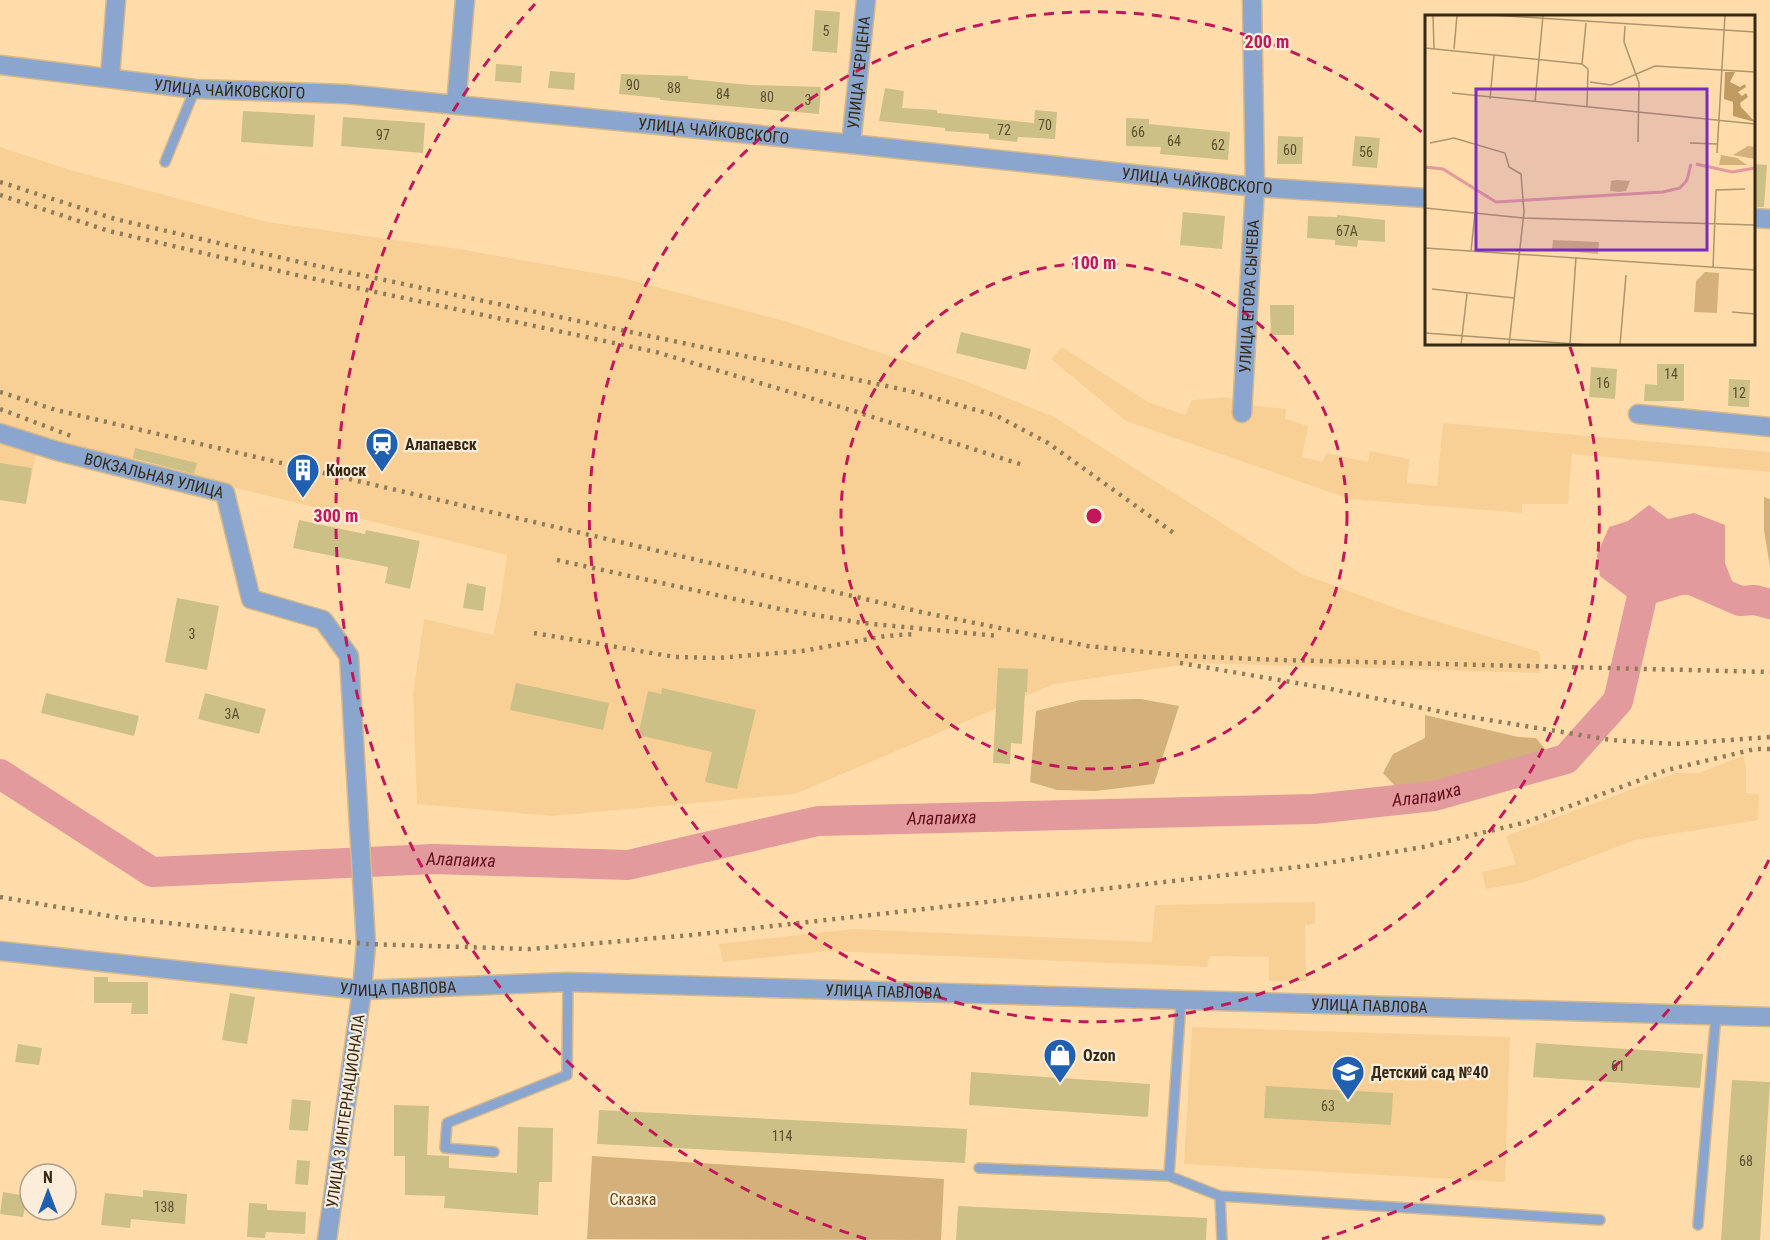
<svg xmlns="http://www.w3.org/2000/svg" width="1770" height="1240" font-family="'Roboto Condensed',sans-serif">
<style>
.built{fill:#f8d096}
.green{fill:#d4b07b}
.water{fill:#e39a9d}
.lines{fill:none;stroke-linecap:round;stroke-linejoin:round}
.river{stroke:#e39a9d;stroke-width:30}
.building{fill:#ccc086}
.lane-casing{stroke:#d7b88b;stroke-width:12}
.street-casing{stroke:#d7b88b;stroke-width:21}
.lane{stroke:#8aa6ce;stroke-width:9}
.street{stroke:#8aa6ce;stroke-width:18}
.rail{stroke:#917a58;stroke-width:4.5;stroke-dasharray:3 6;stroke-linecap:butt}
.ring{fill:none;stroke:#c2185b;stroke-width:3;stroke-dasharray:10 8}
.labels{text-anchor:middle;stroke-width:4.5;stroke-linejoin:round;paint-order:stroke}
.number-label{font-size:14px;fill:#5b4e30}
.street-label{font-size:16px;fill:#352814;stroke:#fbedd9}
.poi-label{font-size:16px;font-weight:bold;fill:#352814;stroke:#fbedd9;text-anchor:start}
.park-label{font-size:16px;fill:#674c20;stroke:#fbedd9}
.water-label{font-size:18px;font-style:italic;fill:#620c1d;stroke:#fbedd9}
.inset-river{fill:none;stroke:#e39a9d;stroke-width:3}
.inset-road{fill:none;stroke:#ae946d;stroke-width:1.5}
.view{fill:#7b2cbf;fill-opacity:0.15;stroke:#7b2cbf;stroke-width:3}
.inset-edge{fill:none;stroke:#352814;stroke-width:3}
.centre{fill:#c2185b;stroke:#fbedd9;stroke-width:3}
.ring-label{font-size:18px;text-anchor:middle;font-weight:bold;fill:#c2185b;stroke:#fbedd9;stroke-width:4.5;stroke-linejoin:round;paint-order:stroke}
</style>
<rect width="100%" height="100%" fill="#ffdca9"/>
<path class="built" d="M 0,147 L 70,170 L 267,222 L 459,249 L 623,278 L 788,322 L 963,380 L 1054,417 L 1302,574 L 1412,614 L 1540,652 L 1540,673 L 1195,663 L 1054,684 L 795,794 L 552,816 L 417,804 L 413,694 L 424,619 L 493,635 L 500,604 L 507,555 L 39,439 L 26,504 L 0,500 Z
M 1062,347 L 1148,402 L 1185,415 L 1192,400 L 1226,397 L 1257,406 L 1286,409 L 1285,419 L 1308,426 L 1302,457 L 1323,462 L 1326,453 L 1368,462 L 1370,451 L 1409,459 L 1407,483 L 1437,486 L 1443,423 L 1770,452 L 1770,472 L 1572,454 L 1568,504 L 1522,504 L 1522,513 L 1350,499 L 1126,421 L 1051,359 Z
M 1743,756 L 1746,766 L 1746,793 L 1759,794 L 1758,820 L 1635,840 L 1525,882 L 1486,889 L 1482,872 L 1516,864 L 1506,836 L 1676,773 L 1699,773 Z
M 1315,902 L 1315,924 L 1305,925 L 1306,981 L 1269,981 L 1269,957 L 1210,956 L 1207,967 L 828,951 L 723,962 L 719,944 L 853,929 L 1152,942 L 1155,905 Z
M 1192,1027 L 1510,1037 L 1505,1182 L 1184,1164 Z"/>
<path class="green" d="M 1764,497 L 1770,499 L 1770,567 L 1764,530 Z
M 1141,699 L 1179,706 L 1154,784 L 1095,791 L 1057,790 L 1030,782 L 1036,711 L 1080,700 Z
M 1425,715 L 1518,737 L 1536,738 L 1548,753 L 1507,764 L 1473,778 L 1396,787 L 1383,773 L 1393,754 L 1425,738 Z
M 592,1156 L 944,1179 L 941,1240 L 587,1239 Z"/>
<path class="water" d="M 1649,505 L 1668,519 L 1694,513 L 1725,525 L 1725,563 L 1740,601 L 1725,593 L 1682,595 L 1649,605 L 1629,598 L 1600,576 L 1597,555 L 1609,527 L 1628,521 Z"/>
<g class="lines">
<path class="river" id="s1" d="M 0,774 L 152,872 L 433,859 L 628,865 L 818,821 L 1314,809 L 1434,796 L 1566,759 L 1618,701 L 1650,562 L 1740,601 L 1755,600 L 1770,604"/>
</g>
<path class="building" d="M 815,10 L 840,12 L 837,53 L 812,51 Z
M 496,64 L 522,66 L 521,83 L 495,81 Z
M 550,71 L 575,73 L 574,90 L 548,88 Z
M 621,74 L 688,76 L 688,79 L 750,85 L 821,87 L 819,114 L 660,100 L 660,98 L 619,94 Z
M 885,88 L 904,91 L 902,108 L 937,110 L 937,113 L 1034,123 L 1035,110 L 1057,112 L 1055,139 L 1018,137 L 1017,142 L 989,139 L 989,134 L 945,131 L 945,128 L 879,121 Z
M 243,111 L 315,115 L 313,147 L 241,142 Z
M 343,117 L 425,123 L 423,153 L 341,146 Z
M 1126,118 L 1149,119 L 1149,124 L 1230,132 L 1228,160 L 1160,154 L 1161,147 L 1126,146 Z
M 1278,136 L 1303,137 L 1302,164 L 1277,164 Z
M 1355,136 L 1380,138 L 1377,168 L 1352,166 Z
M 1754,164 L 1767,165 L 1764,207 L 1754,207 Z
M 1183,212 L 1225,216 L 1222,249 L 1180,245 Z
M 1337,215 L 1385,220 L 1385,242 L 1358,240 L 1357,247 L 1335,245 L 1335,240 L 1307,238 L 1308,216 L 1337,217 Z
M 1270,305 L 1294,305 L 1294,335 L 1271,335 Z
M 961,332 L 1031,349 L 1026,370 L 956,353 Z
M 1657,364 L 1684,364 L 1684,401 L 1644,401 L 1645,384 L 1657,385 Z
M 1591,367 L 1617,369 L 1615,399 L 1589,397 Z
M 1729,379 L 1750,380 L 1749,407 L 1728,406 Z
M 135,448 L 197,463 L 194,474 L 133,458 Z
M 0,463 L 32,468 L 26,504 L 0,500 Z
M 299,520 L 365,534 L 366,530 L 420,541 L 410,589 L 385,583 L 388,567 L 293,548 Z
M 467,583 L 486,587 L 483,611 L 463,608 Z
M 177,598 L 219,606 L 207,670 L 165,662 Z
M 998,668 L 1028,669 L 1027,692 L 1025,692 L 1022,744 L 1011,743 L 1010,764 L 993,763 Z
M 516,683 L 609,703 L 603,730 L 510,710 Z
M 662,688 L 756,710 L 737,789 L 705,782 L 712,752 L 638,735 L 648,691 L 661,694 Z
M 46,693 L 139,716 L 134,736 L 41,713 Z
M 205,693 L 266,709 L 259,734 L 198,719 Z
M 94,977 L 108,977 L 108,982 L 148,982 L 148,1014 L 131,1014 L 132,1003 L 94,1003 Z
M 230,993 L 255,997 L 247,1044 L 222,1040 Z
M 1536,1043 L 1703,1054 L 1700,1088 L 1533,1077 Z
M 18,1044 L 42,1048 L 39,1065 L 15,1062 Z
M 971,1072 L 1150,1084 L 1148,1117 L 969,1105 Z
M 1732,1080 L 1770,1082 L 1760,1240 L 1721,1240 Z
M 1266,1086 L 1393,1093 L 1391,1125 L 1264,1118 Z
M 292,1099 L 311,1101 L 308,1131 L 289,1130 Z
M 394,1105 L 429,1106 L 427,1155 L 449,1156 L 449,1168 L 517,1173 L 518,1127 L 553,1128 L 552,1182 L 539,1182 L 538,1215 L 444,1208 L 445,1196 L 405,1195 L 405,1156 L 394,1156 Z
M 599,1110 L 967,1129 L 965,1163 L 597,1144 Z
M 297,1160 L 310,1161 L 308,1185 L 295,1184 Z
M 143,1190 L 187,1194 L 185,1224 L 131,1219 L 130,1228 L 101,1225 L 105,1193 L 143,1197 Z
M 3,1192 L 27,1196 L 23,1217 L 0,1214 Z
M 249,1203 L 267,1204 L 267,1210 L 306,1212 L 305,1234 L 266,1232 L 265,1238 L 247,1237 Z
M 958,1206 L 1207,1218 L 1206,1240 L 956,1240 Z"/>
<g class="lines">
<g class="lane-casing">
<path id="lane" d="M 165,162 L 195,89
M 1181,1001 L 1169,1176 L 1220,1196 L 1222,1240
M 494,1152 L 445,1148 L 447,1123 L 567,1075 L 568,982
M 979,1168 L 1169,1176
M 1220,1196 L 1600,1220
M 1698,1225 L 1716,1015"/>
</g>
<g class="street-casing">
<g id="street">
<path id="s2" d="M 0,65 L 195,89 L 345,94 L 851,144 L 1255,187 L 1426,198"/>
<path d="M 110,77 L 116,0"/>
<path d="M 456,105 L 465,0"/>
<path id="s3" d="M 851,144 L 866,0"/>
<path d="M 1754,218 L 1770,219"/>
<path id="s4" d="M 1242,413 L 1255,187 L 1252,0"/>
<path d="M 1638,414 L 1770,427"/>
<path id="s5" d="M 0,433 L 57,451 L 225,493 L 251,599 L 323,620 L 349,656 L 366,944 L 362,990 L 327,1240"/>
<path id="s6" d="M 0,951 L 362,990 L 568,982 L 1770,1017"/>
</g>
</g>
<use href="#lane" class="lane"/>
<use href="#street" class="street"/>
<path class="rail" d="M 0,182 L 115,219 L 304,263 L 910,391 L 997,416 L 1048,443 L 1175,534
M 0,195 L 109,231 L 301,276 L 656,352 L 857,412 L 1023,465
M 0,392 L 56,410 L 379,486 L 921,612 L 1088,646 L 1185,656 L 1280,660 L 1770,672
M 0,409 L 74,437
M 557,560 L 780,609 L 862,623 L 999,636
M 534,633 L 675,657 L 718,658 L 802,651 L 886,636 L 914,634
M 1180,663 L 1326,688 L 1452,714 L 1611,740 L 1676,744 L 1770,737
M 0,897 L 121,918 L 366,944 L 530,949 L 692,935 L 1316,865 L 1423,847 L 1527,822 L 1667,770 L 1755,749 L 1770,749"/>
</g>
<g class="ring">
<circle cx="1094" cy="516" r="253"/>
<path d="M1570 347A505 505 0 1 1 1425 135"/>
<path d="M1769 860A758 758 0 0 1 1322 1239M866 1239A758 758 0 0 1 535 4"/>
</g>
<defs>
<g id="station-pin" transform="scale(1.725)"><path d="M0 17L-7.5 6A9.5 9.5 0 1 1 7.5 6Z" fill="#215fb0" stroke="#fbedd9"/><path d="M-3-6H3Q5-6 5-4V2Q5 4 3 4L4.5 6H3L1.5 4h-3L-3 6H-4.5L-3 4Q-5 4-5 2V-4Q-5-6-3-6ZM-3.5-4v3h7v-3ZM-3.5 1v1.5H-2V1ZM2 1v1.5H3.5V1Z" fill="#fff"/></g>
<g id="building-pin" transform="scale(1.725)"><path d="M0 17L-7.5 6A9.5 9.5 0 1 1 7.5 6Z" fill="#215fb0" stroke="#fbedd9"/><path d="M-4-6H4V6H1V3H-1V6H-4ZM-2.5-4.3h1.7v1.8h-1.7ZM.8-4.3h1.7v1.8H.8ZM-2.5-1h1.7V.8h-1.7ZM.8-1h1.7V.8H.8Z" fill="#fff"/></g>
<g id="shop-pin" transform="scale(1.725)"><path d="M0 17L-7.5 6A9.5 9.5 0 1 1 7.5 6Z" fill="#215fb0" stroke="#fbedd9"/><path d="M-5-2.5h2.3a2.7 3.5 0 0 1 5.4 0H5L5.5 6h-11ZM-1.5-2.5h3a1.5 2.3 0 0 0-3 0Z" fill="#fff"/></g>
<g id="school-pin" transform="scale(1.725)"><path d="M0 17L-7.5 6A9.5 9.5 0 1 1 7.5 6Z" fill="#215fb0" stroke="#fbedd9"/><path d="M0-5L7-2L0 1L-7-2ZM-4 1L0 2.5L4 1V4Q0 6-4 4Z" fill="#fff"/></g>
</defs>
<g fill-rule="evenodd">
<use href="#station-pin" x="382" y="444"/>
<use href="#building-pin" x="303" y="470"/>
<use href="#shop-pin" x="1060" y="1055"/>
<use href="#school-pin" x="1348" y="1072"/>
</g>
<g class="labels">
<g class="number-label">
<text x="826" y="36">5</text>
<text x="633" y="90">90</text>
<text x="674" y="93">88</text>
<text x="723" y="99">84</text>
<text x="767" y="102">80</text>
<text x="808" y="105">3</text>
<text x="1045" y="130">70</text>
<text x="1004" y="135">72</text>
<text x="1138" y="137">66</text>
<text x="383" y="140">97</text>
<text x="1174" y="146">64</text>
<text x="1218" y="150">62</text>
<text x="1290" y="155">60</text>
<text x="1366" y="157">56</text>
<text x="1347" y="236">67А</text>
<text x="1671" y="379">14</text>
<text x="1603" y="388">16</text>
<text x="1739" y="398">12</text>
<text x="192" y="639">3</text>
<text x="232" y="719">3А</text>
<text x="1618" y="1071">61</text>
<text x="1328" y="1111">63</text>
<text x="782" y="1141">114</text>
<text x="1746" y="1166">68</text>
<text x="164" y="1212">138</text>
</g>
<g class="street-label">
<text dy="6" stroke="none"><textPath href="#s3" startOffset="72">УЛИЦА ГЕРЦЕНА</textPath></text>
<text dy="6" stroke="none"><textPath href="#s2" startOffset="231">УЛИЦА ЧАЙКОВСКОГО</textPath></text>
<text dy="6" stroke="none"><textPath href="#s2" startOffset="717">УЛИЦА ЧАЙКОВСКОГО</textPath></text>
<text dy="6" stroke="none"><textPath href="#s2" startOffset="1203">УЛИЦА ЧАЙКОВСКОГО</textPath></text>
<text dy="6" stroke="none"><textPath href="#s4" startOffset="117">УЛИЦА ЕГОРА СЫЧЕВА</textPath></text>
<text dy="6" stroke="none"><textPath href="#s5" startOffset="160">ВОКЗАЛЬНАЯ УЛИЦА</textPath></text>
<text dy="6" stroke="none"><textPath href="#s6" startOffset="400">УЛИЦА ПАВЛОВА</textPath></text>
<text dy="6" stroke="none"><textPath href="#s6" startOffset="886">УЛИЦА ПАВЛОВА</textPath></text>
<text dy="6" stroke="none"><textPath href="#s6" startOffset="1372">УЛИЦА ПАВЛОВА</textPath></text>
<text transform="translate(345 1111) rotate(-82)" y="6">УЛИЦА 3 ИНТЕРНАЦИОНАЛА</text>
</g>
<g class="poi-label">
<text x="405" y="450">Алапаевск</text>
<text x="326" y="476">Киоск</text>
<text x="1083" y="1061">Ozon</text>
<text x="1371" y="1078">Детский сад №40</text>
</g>
<g class="park-label">
<text x="633" y="1205">Сказка</text>
</g>
<g class="water-label">
<text dy="6" stroke="none"><textPath href="#s1" startOffset="1462">Алапаиха</textPath></text>
<text dy="6" stroke="none"><textPath href="#s1" startOffset="976">Алапаиха</textPath></text>
<text dy="6" stroke="none"><textPath href="#s1" startOffset="490">Алапаиха</textPath></text>
</g>
</g>
<g transform="translate(1425 15)">
<rect width="330" height="330" fill="#ffdca9"/>
<path d="M 323,131 L 330,132 L 330,144 L 308,140 ZM 296,140 L 312,143 L 322,150 L 294,150 ZM 186,166 L 192,165 L 205,166 L 201,176 L 194,177 L 185,176 ZM 128,225 L 174,227 L 173,239 L 127,235 ZM 280,257 L 294,258 L 292,298 L 269,297 L 271,266 Z" fill="#d4b07b"/>
<path d="M 300,57 L 310,57 L 305,67 L 315,72 L 320,69 L 321,72 L 313,77 L 317,81 L 321,78 L 323,82 L 315,88 L 316,92 L 330,107 L 308,101 L 308,87 L 299,84 Z" fill="#c09b61"/>
<path class="inset-river" d="M 271,149 L 307,157 L 330,153M 0,152 L 18,154 L 71,187 L 238,177 L 255,173 L 262,165 L 266,149"/>
<path class="inset-road" d="M 8,0 L 9,34M 67,0 L 330,17M 200,11 L 199,27 L 214,68 L 213,127M 0,33 L 157,49 L 163,54 L 162,92M 29,34 L 32,0M 157,49 L 161,8M 165,67 L 186,70 L 230,51 L 330,57M 27,78 L 330,109M 65,84 L 69,40M 110,87 L 118,0M 5,128 L 29,123 L 80,138 L 84,152 L 96,159 L 99,197 L 84,330M 265,128 L 293,129M 292,138 L 300,0M 0,193 L 98,203 L 330,210M 0,233 L 330,255M 46,236 L 50,198M 288,253 L 291,175 L 320,174M 7,274 L 89,283M 307,297 L 330,299M 0,318 L 164,330M 145,329 L 151,242M 36,330 L 42,279M 195,330 L 201,260"/>
<path class="view" d="M 51,74 L 282,74 L 282,235 L 51,235 Z"/>
<rect width="330" height="330" class="inset-edge"/>
</g>
<circle cx="1094" cy="516" r="9" class="centre"/>
<g class="ring-label">
<text x="1267" y="48">200 m</text>
<text x="1094" y="269">100 m</text>
<text x="336" y="522">300 m</text>
</g>
<g transform="translate(48 1192)"><circle r="28" fill="#fbedd9" stroke="#ac9e8a" stroke-width="1.5"/>
<path d="M0-4.5L10 22L0 15L-10 22Z" fill="#215fb0"/>
<text y="-9" font-size="16" font-weight="bold" text-anchor="middle" fill="#352814">N</text>
</g>
</svg>
